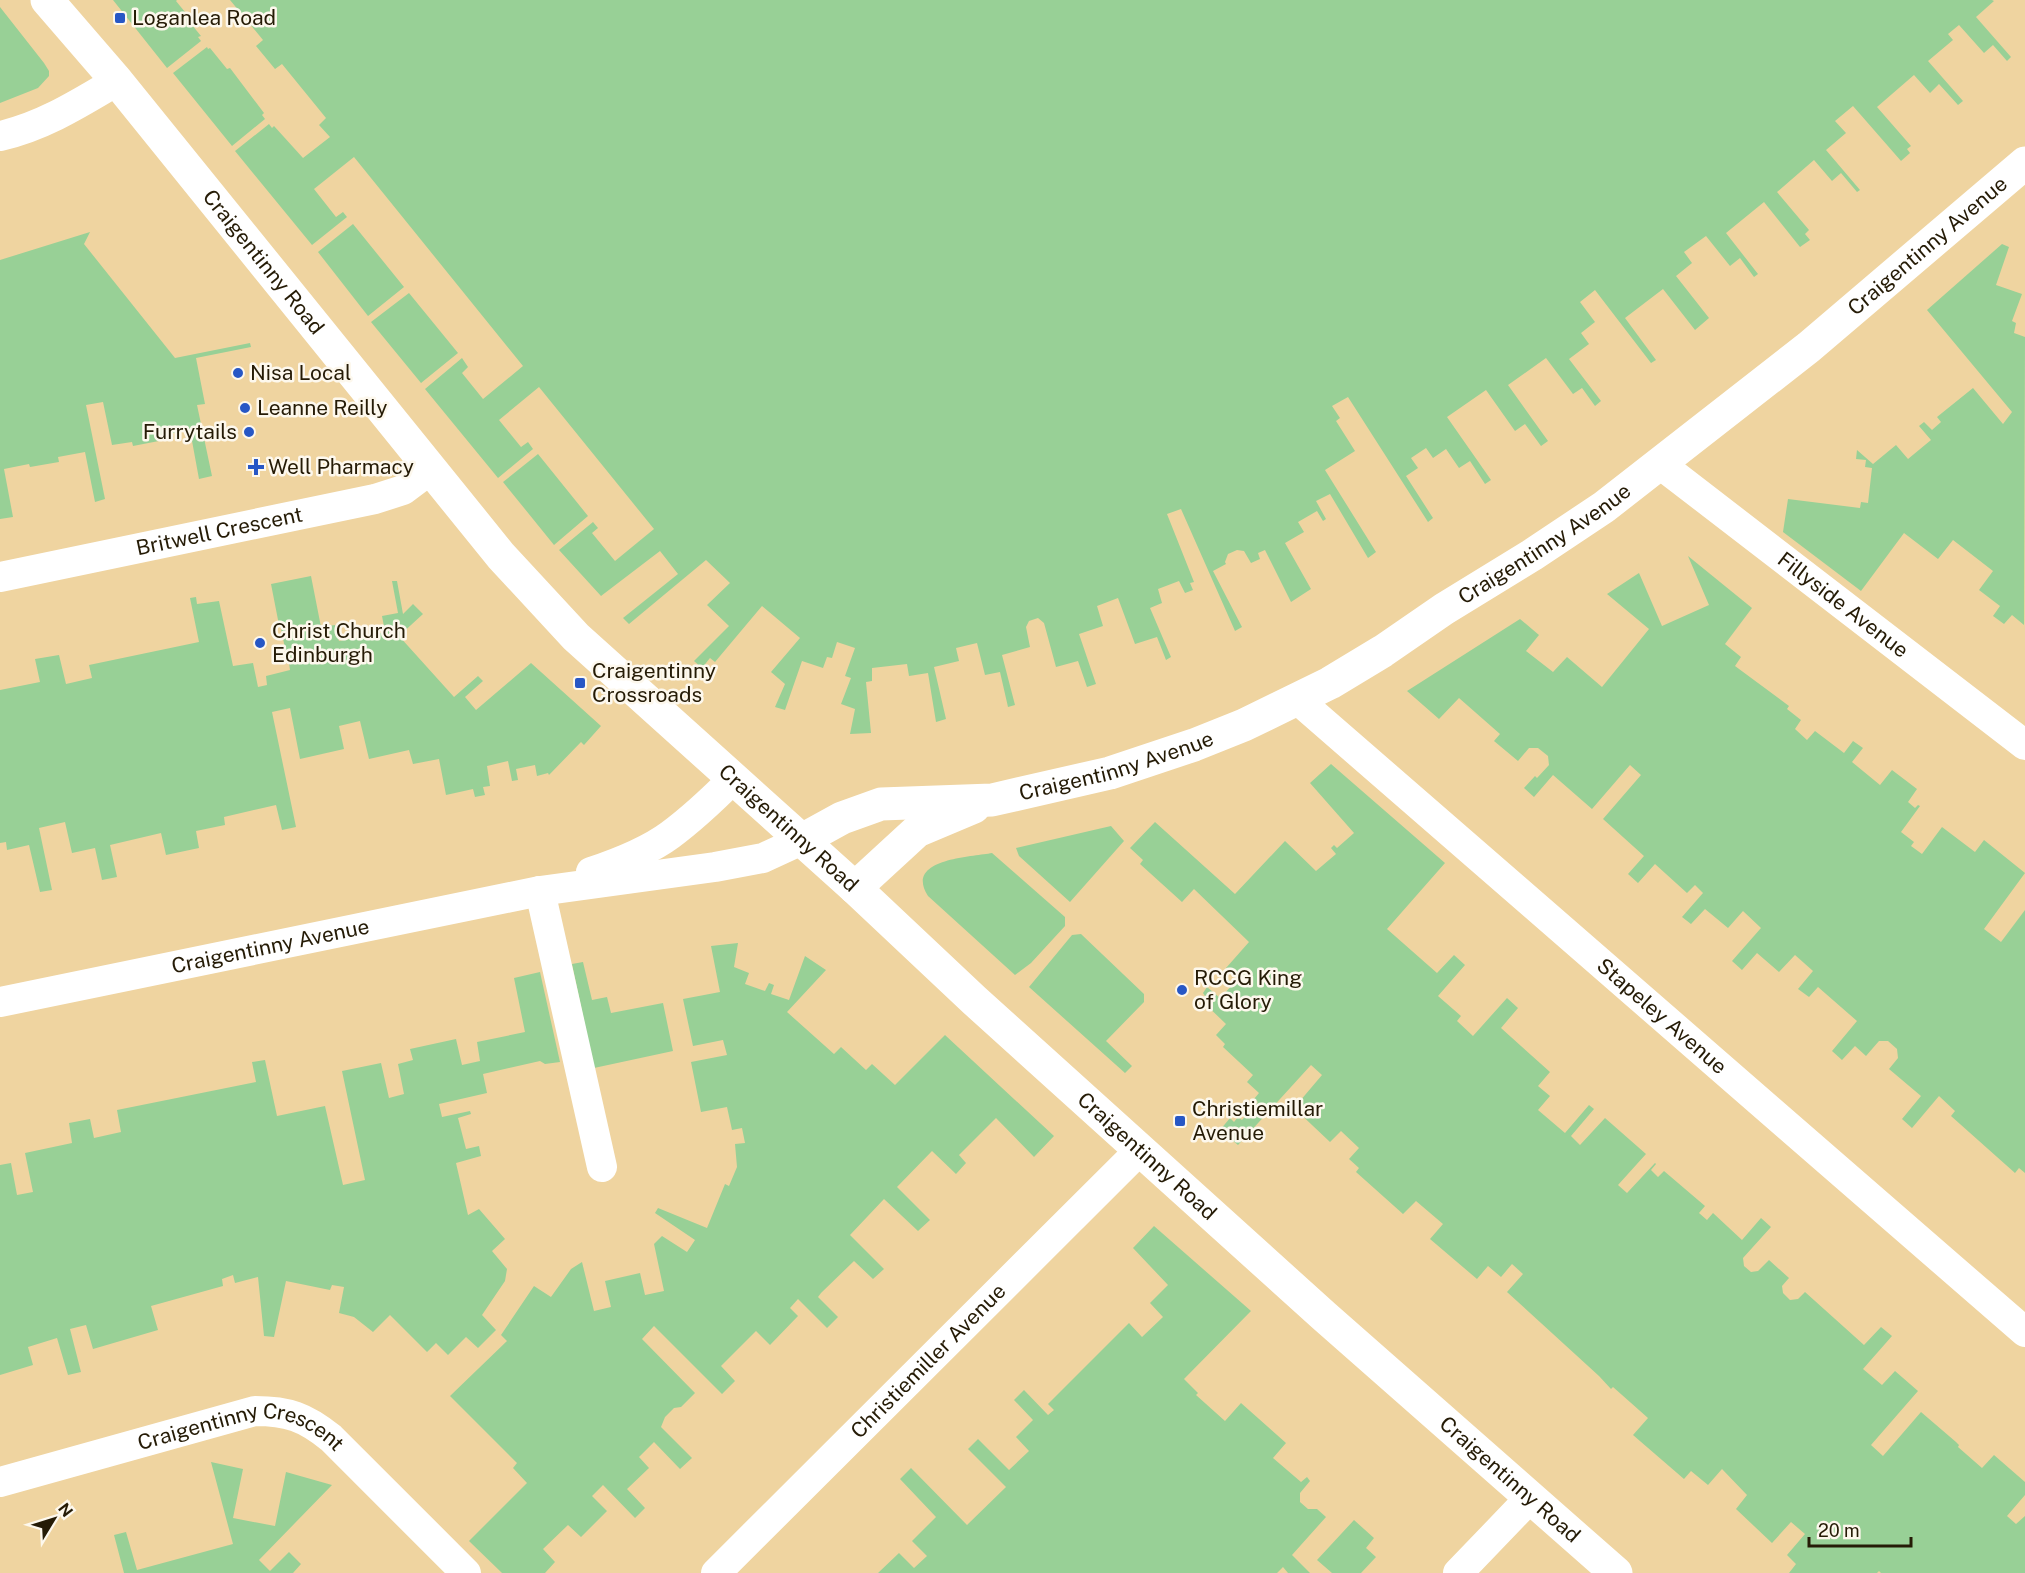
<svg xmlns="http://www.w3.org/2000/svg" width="2025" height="1573" font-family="'Public Sans',sans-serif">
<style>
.green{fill:#98d096}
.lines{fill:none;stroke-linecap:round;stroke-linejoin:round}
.minor{stroke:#fff;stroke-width:30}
.tertiary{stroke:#fff;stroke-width:33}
.poi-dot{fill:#2757c5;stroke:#fdf8ed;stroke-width:2}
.labels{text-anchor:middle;stroke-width:5;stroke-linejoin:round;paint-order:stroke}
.poi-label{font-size:21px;fill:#251b06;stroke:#fdf8ed;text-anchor:start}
.street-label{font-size:21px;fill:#251b06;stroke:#fdf8ed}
</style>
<rect width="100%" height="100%" fill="#efd4a0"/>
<path class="green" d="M 113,0 L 177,0 L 176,1 L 185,12 L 183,14 L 201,36 L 198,37 L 201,41 L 167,68 Z
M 230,0 L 1992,0 L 1994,1 L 1976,17 L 2011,57 L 2007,61 L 1993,45 L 1984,53 L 1959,25 L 1948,34 L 1953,40 L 1928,61 L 1963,101 L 1958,105 L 1939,84 L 1930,93 L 1914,75 L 1877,107 L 1911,146 L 1907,149 L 1910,153 L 1901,161 L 1853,106 L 1835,121 L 1846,133 L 1826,150 L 1860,190 L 1857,192 L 1841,173 L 1832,181 L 1814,160 L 1777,192 L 1809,230 L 1805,234 L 1810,240 L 1800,247 L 1764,202 L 1726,233 L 1758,274 L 1754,277 L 1740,258 L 1730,266 L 1706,236 L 1684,252 L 1692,263 L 1676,276 L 1709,318 L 1695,330 L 1663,289 L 1625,318 L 1656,360 L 1651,363 L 1595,290 L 1580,302 L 1595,322 L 1581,333 L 1589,344 L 1569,359 L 1601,401 L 1595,406 L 1582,388 L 1573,394 L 1546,358 L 1508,385 L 1548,441 L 1541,446 L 1525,424 L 1515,431 L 1486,390 L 1447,417 L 1491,480 L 1485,484 L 1470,461 L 1459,468 L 1446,449 L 1433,458 L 1426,448 L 1411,458 L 1418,468 L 1406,476 L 1433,518 L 1428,522 L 1348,397 L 1332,406 L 1340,418 L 1336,421 L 1355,451 L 1325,470 L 1376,552 L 1368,558 L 1330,494 L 1316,501 L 1326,519 L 1323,521 L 1317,511 L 1298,522 L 1304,532 L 1285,543 L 1311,589 L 1291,602 L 1265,550 L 1258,553 L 1260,559 L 1251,563 L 1244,551 L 1237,550 L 1228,554 L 1225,562 L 1226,564 L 1213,571 L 1242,627 L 1235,631 L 1181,509 L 1167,514 L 1194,582 L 1190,583 L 1193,590 L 1185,593 L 1179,581 L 1158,589 L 1162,603 L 1150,608 L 1171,657 L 1166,660 L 1157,637 L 1135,644 L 1118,598 L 1097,606 L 1103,626 L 1079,634 L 1096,684 L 1087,687 L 1078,661 L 1056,667 L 1044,623 L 1038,618 L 1029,621 L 1026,627 L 1030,647 L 1002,655 L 1015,705 L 1008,707 L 1000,672 L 985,675 L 977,643 L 956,648 L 959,661 L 934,667 L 946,719 L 936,722 L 928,673 L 909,676 L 907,664 L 872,668 L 872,681 L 866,682 L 871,733 L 850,734 L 855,709 L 841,704 L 851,678 L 845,676 L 855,648 L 837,642 L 832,658 L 827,657 L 823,668 L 802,661 L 785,710 L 775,707 L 785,684 L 771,672 L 800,638 L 762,606 L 715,662 L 710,658 L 702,668 L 694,661 L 729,626 L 707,605 L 730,583 L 706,560 L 629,624 L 623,618 L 678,574 L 660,551 L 601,596 L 559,550 L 593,522 L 598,528 L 592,533 L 615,561 L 654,529 L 539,387 L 499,420 L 521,447 L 528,442 L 533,449 L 498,478 L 425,389 L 462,358 L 468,367 L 462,373 L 483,399 L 523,366 L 354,157 L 314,189 L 336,217 L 343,212 L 347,217 L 312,245 L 235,151 L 269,124 L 272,128 L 274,126 L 303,158 L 330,137 L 319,125 L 326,118 L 282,64 L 275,69 L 256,46 L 263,40 Z
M 0,7 L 44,63 L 49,71 L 49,76 L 38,88 L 0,103 Z
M 207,47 L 208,49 L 210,48 L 227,69 L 230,68 L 264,113 L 262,115 L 265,119 L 232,146 L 173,73 Z
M 353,224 L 404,287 L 368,316 L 318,252 Z
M 90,232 L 84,244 L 175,358 L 250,343 L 251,347 L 196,358 L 205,404 L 197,405 L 212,476 L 199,479 L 190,430 L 163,435 L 164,440 L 133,446 L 132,442 L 112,445 L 103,402 L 86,405 L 105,499 L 95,502 L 85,452 L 58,457 L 59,462 L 30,467 L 29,464 L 4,469 L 13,517 L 0,519 L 0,260 Z
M 2002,244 L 2009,247 L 1996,285 L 2022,294 L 2012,321 L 2016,323 L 2014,333 L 2025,337 L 2024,625 L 2012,615 L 2004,624 L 1993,616 L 2000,606 L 1979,590 L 1993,571 L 1953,540 L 1938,559 L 1904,533 L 1861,591 L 1783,532 L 1788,499 L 1860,508 L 1861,502 L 1868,503 L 1872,468 L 1865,467 L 1866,460 L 1856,459 L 1857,450 L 1873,464 L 1896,445 L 1908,459 L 1931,440 L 1919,426 L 1924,422 L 1932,430 L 1941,422 L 1937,417 L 1973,388 L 2003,424 L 2012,412 L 1927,310 Z
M 409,293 L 458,353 L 421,383 L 371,322 Z
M 538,454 L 588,516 L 554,545 L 503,482 Z
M 1688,556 L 1752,608 L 1725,644 L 1741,657 L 1735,666 L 1789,706 L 1787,709 L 1801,720 L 1795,729 L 1807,740 L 1815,731 L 1844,753 L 1853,741 L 1863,748 L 1852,762 L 1880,785 L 1892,770 L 1917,789 L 1908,802 L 1915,808 L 1918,805 L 1920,806 L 1901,832 L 1914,842 L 1911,846 L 1922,854 L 1942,827 L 1975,852 L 1984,840 L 2025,873 L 1984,929 L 2001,942 L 2025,910 L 2025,1173 L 2019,1168 L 2015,1173 L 1951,1116 L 1955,1111 L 1939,1096 L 1912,1128 L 1902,1119 L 1921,1096 L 1889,1069 L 1898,1058 L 1897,1049 L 1888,1041 L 1879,1041 L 1866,1056 L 1855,1046 L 1842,1060 L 1832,1051 L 1857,1021 L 1818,987 L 1809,997 L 1798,989 L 1813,971 L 1795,955 L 1779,972 L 1757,953 L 1742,970 L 1732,961 L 1761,928 L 1743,911 L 1728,928 L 1705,909 L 1691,924 L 1682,917 L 1703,893 L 1695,885 L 1687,893 L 1655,864 L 1638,883 L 1628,874 L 1644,856 L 1603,819 L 1641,775 L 1630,765 L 1592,809 L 1553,775 L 1534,797 L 1524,788 L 1535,776 L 1537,778 L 1549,765 L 1548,756 L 1538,748 L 1529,748 L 1518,761 L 1494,741 L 1500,734 L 1459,698 L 1439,719 L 1407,691 L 1520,619 L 1539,635 L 1526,651 L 1553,672 L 1567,657 L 1602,687 L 1649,629 L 1607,594 L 1639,573 L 1662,626 L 1709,605 Z
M 311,576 L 321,627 L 335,625 L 339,641 L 385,632 L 382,616 L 398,613 L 392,581 L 397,581 L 403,614 L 413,604 L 423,614 L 399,636 L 454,697 L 478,676 L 483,681 L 465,697 L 476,710 L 531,663 L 601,726 L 584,745 L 581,742 L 549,775 L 548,773 L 537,776 L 535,765 L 516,769 L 518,780 L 512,781 L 508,761 L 487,766 L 490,786 L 483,787 L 485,795 L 475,797 L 473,789 L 446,795 L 439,759 L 413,764 L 409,750 L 369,759 L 360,721 L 339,726 L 344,749 L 300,759 L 290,708 L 272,712 L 296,827 L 282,830 L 276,805 L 224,817 L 225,825 L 196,831 L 199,848 L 166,855 L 161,833 L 110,845 L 117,877 L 102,880 L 95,848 L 72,853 L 65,822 L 39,828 L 52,890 L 40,892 L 29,845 L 7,850 L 6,842 L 0,843 L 0,690 L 40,682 L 35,659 L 59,655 L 66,684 L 92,678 L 89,665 L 199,642 L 190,598 L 196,597 L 197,604 L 219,601 L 233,666 L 253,663 L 258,687 L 267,685 L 266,676 L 290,670 L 288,656 L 291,655 L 290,652 L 286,653 L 281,629 L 284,628 L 284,624 L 279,625 L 271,584 Z
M 1331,764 L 1445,863 L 1387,929 L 1437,973 L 1454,955 L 1465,965 L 1438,996 L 1461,1016 L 1457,1021 L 1473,1036 L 1507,998 L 1518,1008 L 1501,1028 L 1550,1072 L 1538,1086 L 1550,1096 L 1538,1110 L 1565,1133 L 1589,1105 L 1594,1109 L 1571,1136 L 1580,1145 L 1605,1118 L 1646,1154 L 1618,1185 L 1627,1193 L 1655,1163 L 1656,1164 L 1651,1170 L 1658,1177 L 1664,1171 L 1705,1206 L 1699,1213 L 1707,1220 L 1713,1213 L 1742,1240 L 1761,1218 L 1771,1227 L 1743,1258 L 1744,1266 L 1751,1272 L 1758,1271 L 1769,1260 L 1789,1278 L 1782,1286 L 1783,1293 L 1790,1300 L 1798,1299 L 1805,1292 L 1864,1345 L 1881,1327 L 1892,1336 L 1863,1369 L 1882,1385 L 1895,1371 L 1918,1391 L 1871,1445 L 1883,1456 L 1921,1412 L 1956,1442 L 1959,1445 L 1958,1447 L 1982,1468 L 1994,1455 L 2025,1482 L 2025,1495 L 2007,1516 L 2016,1524 L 2025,1516 L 2025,1573 L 1881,1573 L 1879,1571 L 1877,1573 L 1789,1573 L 1796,1564 L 1787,1555 L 1805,1534 L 1791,1522 L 1772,1543 L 1736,1509 L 1747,1495 L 1722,1469 L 1708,1485 L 1691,1471 L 1684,1479 L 1633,1435 L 1648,1418 L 1613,1387 L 1611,1389 L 1599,1376 L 1507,1292 L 1523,1274 L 1512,1264 L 1501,1277 L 1488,1266 L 1477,1279 L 1430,1239 L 1443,1224 L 1416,1201 L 1403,1214 L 1356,1172 L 1359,1168 L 1349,1159 L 1359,1148 L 1341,1131 L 1330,1142 L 1294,1108 L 1322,1075 L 1311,1065 L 1238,1145 L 1220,1130 L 1230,1118 L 1234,1122 L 1238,1117 L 1242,1120 L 1258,1102 L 1254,1099 L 1259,1093 L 1247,1082 L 1253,1075 L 1223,1047 L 1225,1044 L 1216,1035 L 1226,1024 L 1201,1000 L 1205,996 L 1203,993 L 1207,987 L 1220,998 L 1238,979 L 1226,968 L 1249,942 L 1194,889 L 1182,902 L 1140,864 L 1143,860 L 1130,848 L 1155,822 L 1235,894 L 1285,841 L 1316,871 L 1336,854 L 1331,848 L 1334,845 L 1337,848 L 1354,833 L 1310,783 Z
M 1111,826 L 1124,841 L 1070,902 L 1019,856 L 1016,848 Z
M 992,853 L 1065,917 L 1065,926 L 1031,963 L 1015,975 L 928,896 C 904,859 970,857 992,853 Z
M 1081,934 L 1144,994 L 1144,1002 L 1106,1041 L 1132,1066 L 1125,1073 L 1029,987 L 1072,935 Z
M 738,943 L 734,967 L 749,973 L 745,984 L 765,991 L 769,983 L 774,985 L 771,994 L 789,1000 L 805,956 L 826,970 L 787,1012 L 834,1054 L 841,1047 L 866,1070 L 872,1064 L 895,1085 L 945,1035 L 1054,1136 L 1034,1157 L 996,1118 L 959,1155 L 966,1163 L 956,1174 L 932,1151 L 897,1187 L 930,1220 L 918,1231 L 884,1199 L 850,1235 L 884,1269 L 873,1279 L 854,1261 L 821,1293 L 818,1297 L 838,1317 L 827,1328 L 798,1299 L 790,1308 L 798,1316 L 770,1345 L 756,1331 L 721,1366 L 735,1381 L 722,1394 L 654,1326 L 642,1339 L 695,1393 L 681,1407 L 674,1408 L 665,1417 L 661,1427 L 692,1458 L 680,1469 L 654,1442 L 639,1457 L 649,1468 L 627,1489 L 645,1508 L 635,1518 L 603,1485 L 592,1496 L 607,1511 L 581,1537 L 568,1525 L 543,1549 L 555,1562 L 545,1573 L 502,1573 L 469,1541 L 527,1483 L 513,1468 L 517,1463 L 450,1396 L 507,1341 L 501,1335 L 534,1286 L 551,1297 L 571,1269 L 582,1262 L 594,1311 L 611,1307 L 605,1281 L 640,1273 L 645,1295 L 664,1291 L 654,1244 L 662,1236 L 687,1252 L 695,1240 L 655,1213 L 658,1208 L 707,1228 L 725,1184 L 729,1186 L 737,1167 L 735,1144 L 745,1143 L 742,1128 L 732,1130 L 727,1107 L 701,1112 L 691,1062 L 727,1055 L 723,1040 L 693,1046 L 683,999 L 720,992 L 711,946 Z
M 583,962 L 592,1000 L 607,997 L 611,1013 L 663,1003 L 673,1051 L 594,1068 L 572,964 Z
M 540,972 L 560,1062 L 545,1064 L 540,1061 L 483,1074 L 487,1093 L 439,1104 L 442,1117 L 470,1111 L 471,1114 L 458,1118 L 466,1149 L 479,1146 L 481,1156 L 456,1163 L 468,1215 L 479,1209 L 505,1239 L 492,1251 L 507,1269 L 505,1281 L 482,1315 L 496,1330 L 478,1348 L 466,1337 L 448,1355 L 436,1343 L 427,1352 L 390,1315 L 373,1332 L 354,1317 L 339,1313 L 344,1287 L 332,1285 L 330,1290 L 286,1281 L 274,1337 L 264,1336 L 258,1277 L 235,1283 L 233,1275 L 222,1279 L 223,1286 L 151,1306 L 158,1330 L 93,1349 L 86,1325 L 70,1329 L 81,1372 L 68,1375 L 57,1338 L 28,1347 L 33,1365 L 0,1375 L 0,1165 L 11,1163 L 17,1195 L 33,1192 L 25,1153 L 72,1143 L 69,1123 L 90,1119 L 94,1138 L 121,1132 L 117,1110 L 256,1082 L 252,1062 L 265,1060 L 277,1116 L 325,1106 L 343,1185 L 365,1180 L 342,1071 L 381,1063 L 389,1098 L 404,1094 L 398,1064 L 413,1060 L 410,1049 L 456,1039 L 462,1065 L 480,1061 L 477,1042 L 525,1032 L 514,978 Z
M 1154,1226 L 1251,1311 L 1184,1379 L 1198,1393 L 1196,1395 L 1225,1421 L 1241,1403 L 1286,1443 L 1273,1458 L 1301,1482 L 1307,1477 L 1310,1481 L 1300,1493 L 1300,1502 L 1308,1509 L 1317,1509 L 1326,1517 L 1292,1555 L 1310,1573 L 1288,1573 L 1283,1567 L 1277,1573 L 878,1573 L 899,1553 L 914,1568 L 927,1556 L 912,1541 L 936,1517 L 900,1479 L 911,1468 L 967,1525 L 1006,1487 L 968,1449 L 978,1439 L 1009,1470 L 1029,1451 L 1016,1437 L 1033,1420 L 1014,1400 L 1024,1390 L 1048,1415 L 1054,1410 L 1048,1404 L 1129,1323 L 1142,1337 L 1163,1317 L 1150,1303 L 1168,1285 L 1133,1248 Z
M 211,1462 L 243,1469 L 233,1518 L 275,1526 L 286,1472 L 332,1485 L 259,1560 L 270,1571 L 289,1552 L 301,1564 L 293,1573 L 124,1573 L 114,1535 L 126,1532 L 137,1570 L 233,1544 Z
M 1354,1520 L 1374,1538 L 1366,1548 L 1376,1557 L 1361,1573 L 1332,1573 L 1317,1560 Z"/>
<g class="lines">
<g class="minor">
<path d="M 0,136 C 42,127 80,103 117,81"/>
<path id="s1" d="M 1660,464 L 2025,745"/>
<path id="s2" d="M 0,577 L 375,499 L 403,490 L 431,469"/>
<path id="s3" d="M 1298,700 L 2025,1332"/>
<path d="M 591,872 C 618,863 647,852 670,835 C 693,818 713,799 733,779"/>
<path d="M 540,891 L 602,1167"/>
<path id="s4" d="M 0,1002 L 540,891 L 715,867 L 763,858 L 802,840"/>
<path id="s5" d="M 0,1482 L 255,1411 C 288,1411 305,1417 331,1438 L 466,1573"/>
<path id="s6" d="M 716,1573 L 1140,1150"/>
<path d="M 1458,1573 L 1531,1497"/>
</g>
<g class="tertiary">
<path id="s7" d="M 47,0 L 117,81 L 501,556 L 576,637 L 855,888 L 974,1000 L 1324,1316 L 1616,1573"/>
<path id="s8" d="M 802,840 L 842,818 L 881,804 L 992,800 L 1110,773 L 1194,745 L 1244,725 L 1330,683 L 1383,651 L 1444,609 L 1532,555 L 1604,507 L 1809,347 L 2025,163"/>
<path d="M 855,888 L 917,831 L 974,807"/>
</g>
</g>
<g class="poi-dot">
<rect x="114" y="12" width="12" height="12" rx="3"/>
<circle cx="238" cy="373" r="6"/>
<circle cx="245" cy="408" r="6"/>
<circle cx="249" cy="432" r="6"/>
<path d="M253 458h6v6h6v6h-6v6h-6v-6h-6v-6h6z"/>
<circle cx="260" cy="643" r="6"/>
<rect x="574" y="677" width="12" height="12" rx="3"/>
<circle cx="1182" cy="990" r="6"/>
<rect x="1174" y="1115" width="12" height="12" rx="3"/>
</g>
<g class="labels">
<g class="poi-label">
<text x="132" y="25">Loganlea Road</text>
<text x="250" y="380">Nisa Local</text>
<text x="257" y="415">Leanne Reilly</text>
<text x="237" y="439" text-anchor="end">Furrytails</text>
<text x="268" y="474">Well Pharmacy</text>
<text x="272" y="638">Christ Church<tspan x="272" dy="24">Edinburgh</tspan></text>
<text x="592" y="678">Craigentinny<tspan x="592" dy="24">Crossroads</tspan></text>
<text x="1194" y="985">RCCG King<tspan x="1194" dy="24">of Glory</tspan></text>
<text x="1192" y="1116">Christiemillar<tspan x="1192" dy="24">Avenue</tspan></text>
</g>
<g class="street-label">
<text dy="7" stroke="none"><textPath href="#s8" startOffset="1299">Craigentinny Avenue</textPath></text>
<text dy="7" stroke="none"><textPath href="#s7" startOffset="340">Craigentinny Road</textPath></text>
<text dy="7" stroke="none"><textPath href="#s2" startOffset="224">Britwell Crescent</textPath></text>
<text dy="7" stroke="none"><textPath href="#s8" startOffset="813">Craigentinny Avenue</textPath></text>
<text dy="7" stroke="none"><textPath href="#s1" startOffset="231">Fillyside Avenue</textPath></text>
<text dy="7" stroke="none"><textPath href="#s8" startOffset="327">Craigentinny Avenue</textPath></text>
<text dy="7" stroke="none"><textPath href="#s7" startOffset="1114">Craigentinny Road</textPath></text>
<text dy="7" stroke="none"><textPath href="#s4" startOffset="276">Craigentinny Avenue</textPath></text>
<text dy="7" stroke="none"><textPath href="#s3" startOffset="482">Stapeley Avenue</textPath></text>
<text dy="7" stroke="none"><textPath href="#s7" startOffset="1600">Craigentinny Road</textPath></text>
<text dy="7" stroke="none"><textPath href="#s6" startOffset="300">Christiemiller Avenue</textPath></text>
<text dy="7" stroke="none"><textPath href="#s5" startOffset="252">Craigentinny Crescent</textPath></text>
<text dy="7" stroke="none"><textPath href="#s7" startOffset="2086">Craigentinny Road</textPath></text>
</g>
</g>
<g transform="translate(54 1519) rotate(52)" stroke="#fdf8ed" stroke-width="4.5" paint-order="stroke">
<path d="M0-4.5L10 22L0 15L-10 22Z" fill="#251b06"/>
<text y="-9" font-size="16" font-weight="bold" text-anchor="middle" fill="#251b06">N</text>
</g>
<path d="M1809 1537v9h102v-9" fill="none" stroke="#251b06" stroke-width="3"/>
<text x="1818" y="1537" font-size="18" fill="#251b06" stroke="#fdf8ed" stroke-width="4.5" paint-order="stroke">20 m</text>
</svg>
